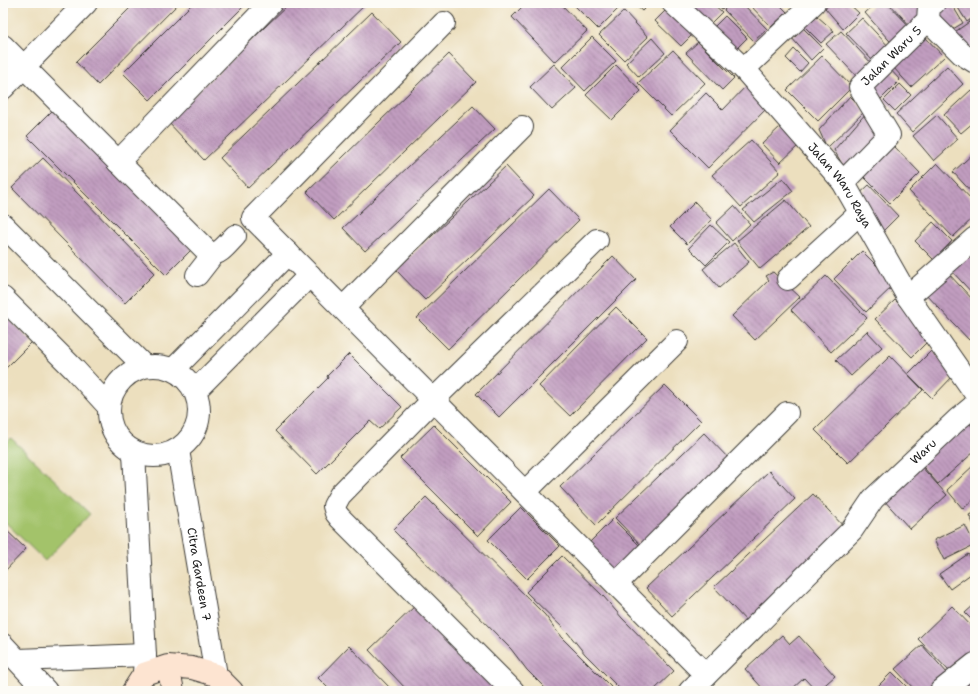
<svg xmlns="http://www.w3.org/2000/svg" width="978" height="694" font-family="'Shantell Sans',sans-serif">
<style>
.pitch{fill:#a3c36b;stroke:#607044}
.building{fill:url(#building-back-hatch)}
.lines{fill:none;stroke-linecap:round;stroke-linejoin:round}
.minor-casing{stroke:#3b3934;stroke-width:24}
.secondary-casing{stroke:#3b3934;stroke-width:24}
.minor{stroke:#fff;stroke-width:22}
.secondary{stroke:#fde4d1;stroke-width:22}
.labels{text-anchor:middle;stroke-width:3.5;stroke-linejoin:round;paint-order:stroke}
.street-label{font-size:12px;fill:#1c1c1c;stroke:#fdfcf7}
</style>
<defs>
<pattern id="building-back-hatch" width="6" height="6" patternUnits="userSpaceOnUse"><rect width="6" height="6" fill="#c19dc0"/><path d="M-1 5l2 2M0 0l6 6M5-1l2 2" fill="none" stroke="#9c7f9b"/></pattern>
</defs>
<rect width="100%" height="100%" fill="#fdfcf7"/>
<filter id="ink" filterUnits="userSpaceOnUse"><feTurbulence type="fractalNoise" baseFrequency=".025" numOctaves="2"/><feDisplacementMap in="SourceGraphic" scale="8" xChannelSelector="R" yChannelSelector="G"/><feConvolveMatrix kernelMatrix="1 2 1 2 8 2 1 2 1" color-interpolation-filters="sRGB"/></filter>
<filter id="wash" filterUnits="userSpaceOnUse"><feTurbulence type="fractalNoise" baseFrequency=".012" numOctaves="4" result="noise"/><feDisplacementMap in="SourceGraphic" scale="16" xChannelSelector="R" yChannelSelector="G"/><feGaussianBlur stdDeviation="0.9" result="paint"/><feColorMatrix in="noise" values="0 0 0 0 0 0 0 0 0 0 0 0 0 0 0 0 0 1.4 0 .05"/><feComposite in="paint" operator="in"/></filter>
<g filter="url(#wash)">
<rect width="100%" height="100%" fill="#ecdfbe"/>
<path class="pitch" d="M 11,438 L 90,514 L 45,561 L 3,520 L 3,446 Z"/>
<g id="blocks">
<path class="building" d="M 135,3 L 179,3 L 98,85 L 76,62 Z
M 193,3 L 247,3 L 150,100 L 123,73 Z
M 290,3 L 367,3 L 204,160 L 167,121 Z
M 526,3 L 560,3 L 587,31 L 555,62 L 512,17 Z
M 572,3 L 624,3 L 598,29 Z
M 633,3 L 650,3 L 642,11 Z
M 686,3 L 712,3 L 722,12 L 709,25 Z
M 715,3 L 728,3 L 722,9 Z
M 731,3 L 742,3 L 767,29 L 754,41 L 724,10 Z
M 748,3 L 778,3 L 787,12 L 771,27 Z
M 832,3 L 848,3 L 859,13 L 843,29 L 825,8 Z
M 876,3 L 887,3 L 914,31 L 896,48 L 865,13 Z
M 889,3 L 917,3 L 928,15 L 913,29 Z
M 951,3 L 963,23 L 948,32 L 936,13 Z
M 955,3 L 975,3 L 975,16 L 967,22 Z
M 668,8 L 694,33 L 681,46 L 655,21 Z
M 624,11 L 648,37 L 624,60 L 599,35 Z
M 372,12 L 401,42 L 248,188 L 220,158 Z
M 725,16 L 747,38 L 734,51 L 713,28 Z
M 817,16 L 834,31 L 821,43 L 804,26 Z
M 862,18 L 891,49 L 876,64 L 846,33 Z
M 975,18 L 975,57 L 949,36 Z
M 803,28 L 823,48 L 811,60 L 791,37 Z
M 841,31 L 874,66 L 860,80 L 826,44 Z
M 592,37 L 616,61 L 585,91 L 562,67 Z
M 925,37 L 944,57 L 911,87 L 893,67 Z
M 652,38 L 665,53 L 639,77 L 626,63 Z
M 698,42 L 734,78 L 722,90 L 686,53 Z
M 794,49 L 808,63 L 800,72 L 786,58 Z
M 673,50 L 705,83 L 671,116 L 638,83 Z
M 449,54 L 476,82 L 334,220 L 307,192 Z
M 822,56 L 852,87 L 818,121 L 787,90 Z
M 554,64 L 576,88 L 552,110 L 530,87 Z
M 616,65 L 641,91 L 612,120 L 586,95 Z
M 947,66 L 963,84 L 912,132 L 896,114 Z
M 888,67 L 900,80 L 881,99 L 868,86 Z
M 748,84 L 769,106 L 708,168 L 670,130 L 706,93 L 723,110 Z
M 900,84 L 911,95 L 895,111 L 884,100 Z
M 971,90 L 975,95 L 975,121 L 961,133 L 944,115 Z
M 850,96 L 865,111 L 827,148 L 819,130 Z
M 473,106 L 495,129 L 365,251 L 343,228 Z
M 54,109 L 193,248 L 166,275 L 27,136 Z
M 867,112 L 887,132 L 845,169 L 834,150 Z
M 937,115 L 958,139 L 934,161 L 913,136 Z
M 781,126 L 799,145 L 780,163 L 762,144 Z
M 751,140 L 780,172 L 741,207 L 712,175 Z
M 893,145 L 920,173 L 890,203 L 862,175 Z
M 975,152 L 975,196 L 953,172 Z
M 43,158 L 155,273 L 125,303 L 12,188 Z
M 937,163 L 975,203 L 975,216 L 953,237 L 909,191 Z
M 506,166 L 534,196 L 425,300 L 396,270 Z
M 783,178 L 793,191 L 754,222 L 743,210 Z
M 869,185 L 898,216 L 883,231 L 853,200 Z
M 549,189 L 579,220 L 448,349 L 417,318 Z
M 786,200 L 809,227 L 760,269 L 737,241 Z
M 695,202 L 712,220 L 687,244 L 670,227 Z
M 734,206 L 750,224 L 732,241 L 716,223 Z
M 933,222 L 952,241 L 934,260 L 915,241 Z
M 711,225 L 729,242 L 706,265 L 689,248 Z
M 734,243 L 749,262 L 719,288 L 703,269 Z
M 862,251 L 895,284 L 866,312 L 834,279 Z
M 975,254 L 975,296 L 949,268 Z
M 613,256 L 636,280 L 499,417 L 476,394 Z
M 773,272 L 800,297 L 755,340 L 732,316 L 769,280 L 766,276 Z
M 947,272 L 975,302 L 975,335 L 969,340 L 925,293 Z
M 826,276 L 867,318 L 831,352 L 791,310 Z
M 895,300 L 932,337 L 912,357 L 875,319 Z
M 616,307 L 647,338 L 570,416 L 539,386 Z
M 3,313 L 32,342 L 3,371 Z
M 867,331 L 882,347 L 851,376 L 836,360 Z
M 932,350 L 955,374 L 932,398 L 908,374 Z
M 349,354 L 402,407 L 379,429 L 370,421 L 317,474 L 275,431 L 328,378 L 327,376 Z
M 890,356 L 923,390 L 848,463 L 815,430 Z
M 665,385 L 701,421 L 596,525 L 560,487 Z
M 965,418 L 975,430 L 975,451 L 938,484 L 917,460 Z
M 434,425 L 511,502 L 478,536 L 400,458 Z
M 704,433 L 733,463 L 644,548 L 615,518 Z
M 919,464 L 947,495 L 910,529 L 882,498 Z
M 975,464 L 975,498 L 963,509 L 947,490 Z
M 769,471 L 795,499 L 672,616 L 646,588 Z
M 813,494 L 847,530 L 749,624 L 714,587 Z
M 426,497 L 545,615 L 561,637 L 614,690 L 612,691 L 548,691 L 527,670 L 511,649 L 393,530 Z
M 521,507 L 560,546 L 527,579 L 488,540 Z
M 975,512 L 975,527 L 969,515 Z
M 613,519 L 646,552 L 617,581 L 584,548 Z
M 965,525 L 975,545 L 944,560 L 934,540 Z
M 3,527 L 26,549 L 3,573 Z
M 968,554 L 975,563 L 975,571 L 950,589 L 939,574 Z
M 562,556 L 604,597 L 622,618 L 674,671 L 653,691 L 622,691 L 585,654 L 568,633 L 526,592 Z
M 417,604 L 500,691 L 408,691 L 369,650 Z
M 975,604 L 975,623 L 965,613 Z
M 952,606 L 975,630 L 975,656 L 954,676 L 918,639 Z
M 782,635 L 790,644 L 799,636 L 835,676 L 818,691 L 816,691 L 804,678 L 790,691 L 765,691 L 745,669 Z
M 922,645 L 948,674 L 929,691 L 916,691 L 895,669 Z
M 349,646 L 393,691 L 331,691 L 318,678 Z
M 892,672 L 911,691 L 873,691 Z
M 975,677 L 975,691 L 959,691 Z"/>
</g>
</g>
<g filter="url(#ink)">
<use href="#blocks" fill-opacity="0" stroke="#3b3934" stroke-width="1"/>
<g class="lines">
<g class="minor-casing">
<g id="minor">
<path id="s1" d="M 673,3 L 744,69 L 843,182 L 908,297 L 975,393"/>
<path d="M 928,20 L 962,54 L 975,62"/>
<path d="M 444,23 L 253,218 L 706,675"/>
<path d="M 3,46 L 210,254 L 211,257 L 197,275"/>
<path d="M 744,69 L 814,3"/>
<path d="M 3,88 L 86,3"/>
<path d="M 118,162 L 271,3"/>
<path id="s2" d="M 843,182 L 889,135 L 860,87 L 928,20 L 929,6 L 934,3"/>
<path d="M 3,225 L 144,366"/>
<path d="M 210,254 C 220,255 228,243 235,236"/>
<path d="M 788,279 L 860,213"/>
<path d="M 908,297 L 975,238"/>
<path d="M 3,298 L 75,370 L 108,406"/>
<path d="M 343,308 L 522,127"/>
<circle cx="154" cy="411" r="45"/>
<path d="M 174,369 L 288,253"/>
<path d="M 195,391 L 310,275"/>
<path id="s3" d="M 178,450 L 216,675"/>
<path d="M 134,453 L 145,655 L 144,674"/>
<path d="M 525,492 L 677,341"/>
<path d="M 616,584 L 787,413"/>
<path d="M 3,645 L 46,691"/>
<path d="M 18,660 L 145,655"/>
<path d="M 513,691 L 340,518 L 336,513 L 334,506 L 340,495 L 433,400 L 597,240"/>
<path id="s4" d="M 690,691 L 852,530 L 873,499 L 958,419 L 975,405"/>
<path d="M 941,691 L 975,664"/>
</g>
</g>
<g class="secondary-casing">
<path id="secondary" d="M 168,666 L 173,691
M 133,691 L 144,674 L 168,666 L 192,668 L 216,675 L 232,691"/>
</g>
<use href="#minor" class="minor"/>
<use href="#secondary" class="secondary"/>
</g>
</g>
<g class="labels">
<g class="street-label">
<text dy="4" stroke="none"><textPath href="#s2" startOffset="166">Jalan Waru 5</textPath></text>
<text dy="4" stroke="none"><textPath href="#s1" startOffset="248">Jalan Waru Raya</textPath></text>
<text dy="4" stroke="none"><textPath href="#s4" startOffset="335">Waru</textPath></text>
<text dy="4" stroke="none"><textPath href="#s3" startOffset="126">Citra Gardeen 7</textPath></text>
</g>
</g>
<rect width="978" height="694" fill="none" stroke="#fdfcf7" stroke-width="16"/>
</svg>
